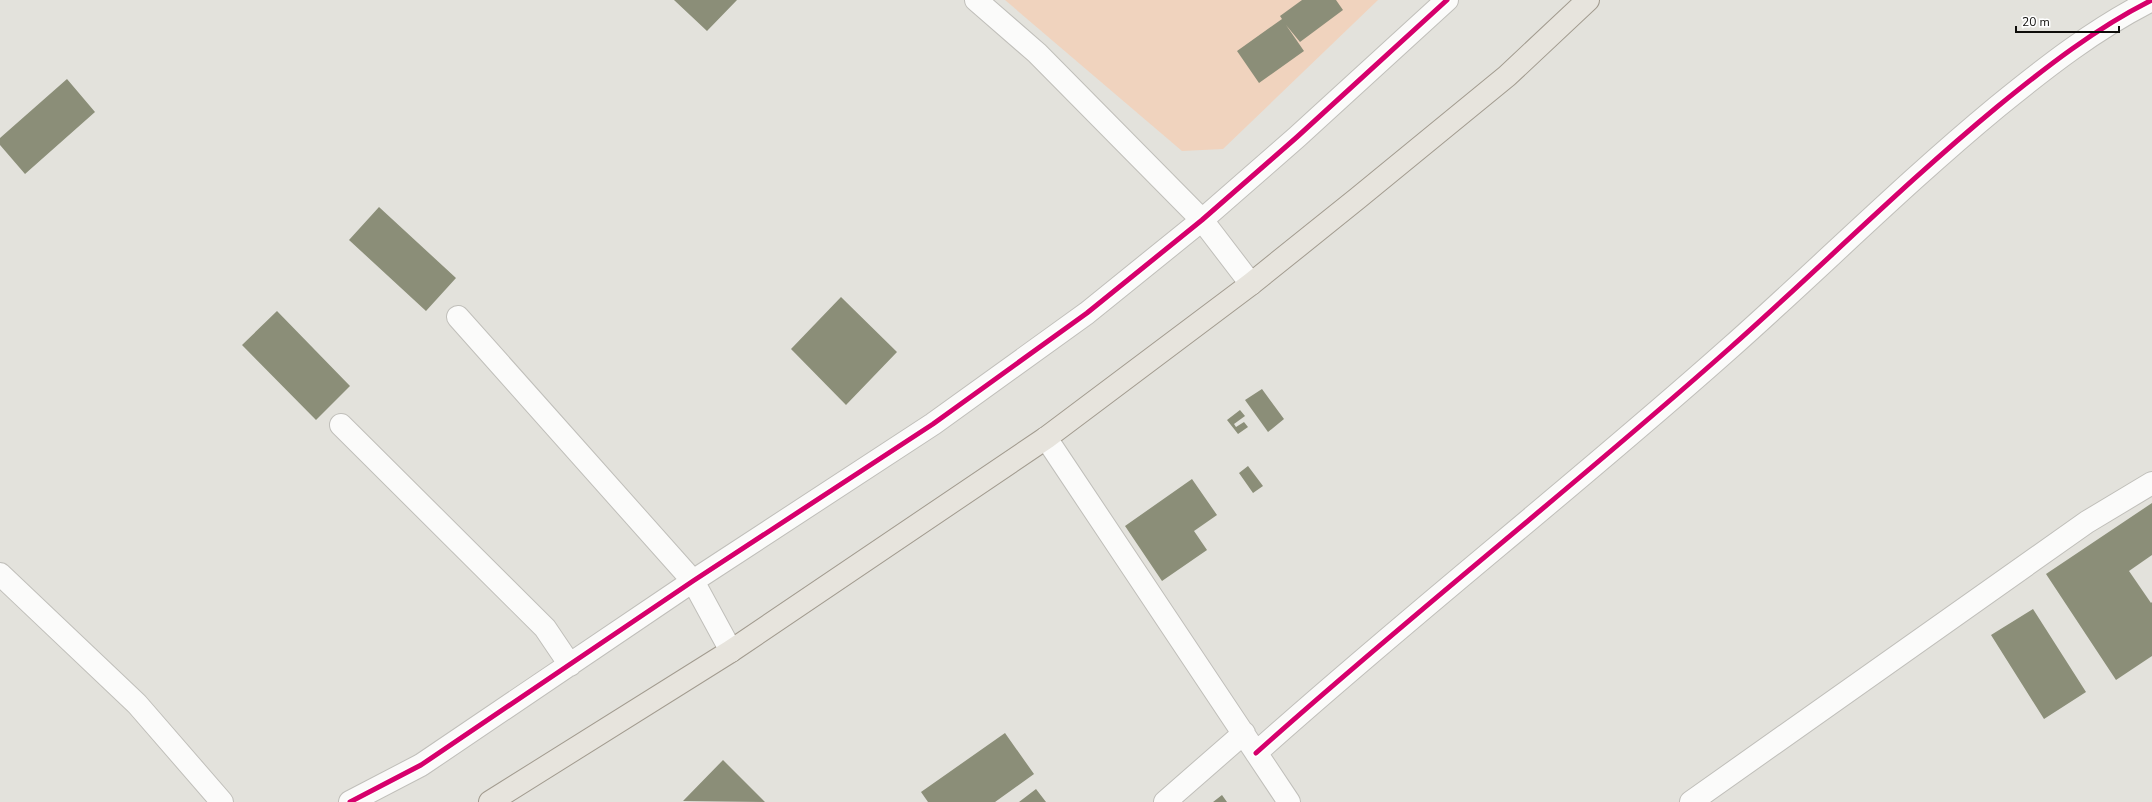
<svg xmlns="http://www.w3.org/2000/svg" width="2152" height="802" font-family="'Nunito Sans',sans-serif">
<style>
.green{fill:#f0d3be}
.building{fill:#8b8e78}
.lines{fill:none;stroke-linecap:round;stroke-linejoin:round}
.minor-casing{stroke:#c0bfba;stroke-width:24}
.major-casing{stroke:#a29b8f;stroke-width:24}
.minor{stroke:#fbfbfa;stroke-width:22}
.major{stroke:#e7e4dd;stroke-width:22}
.cycleway-casing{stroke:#fff;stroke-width:8}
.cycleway{stroke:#d6006c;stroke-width:5}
</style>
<rect width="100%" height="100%" fill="#e3e2dc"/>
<path class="green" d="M 1005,0 L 1378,0 L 1223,149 L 1182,151 Z"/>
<path class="building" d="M 674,0 L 737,0 L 707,31 Z
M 1302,0 L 1336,0 L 1343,10 L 1300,42 L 1286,25 L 1304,51 L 1259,83 L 1237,51 L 1282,19 L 1280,16 Z
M 67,79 L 95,112 L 25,174 L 0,145 L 0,138 Z
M 379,207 L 456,278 L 426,311 L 349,240 Z
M 841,297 L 897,352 L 846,405 L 791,349 Z
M 277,311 L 350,386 L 316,420 L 242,345 Z
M 1262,389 L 1284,419 L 1268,432 L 1245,400 Z
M 1240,410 L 1245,416 L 1234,424 L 1236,427 L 1244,422 L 1248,427 L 1238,434 L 1227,420 Z
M 1248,466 L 1263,486 L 1253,493 L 1239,473 Z
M 1192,479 L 1217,515 L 1194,531 L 1207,550 L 1162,581 L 1125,526 Z
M 2152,503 L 2152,555 L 2129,571 L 2151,603 L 2152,602 L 2152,656 L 2116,680 L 2046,574 Z
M 2033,609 L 2086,692 L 2044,719 L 1991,635 Z
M 1005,733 L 1034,774 L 995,802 L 928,802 L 921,792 Z
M 723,760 L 765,802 L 683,801 Z
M 1036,789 L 1046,802 L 1019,802 Z
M 1222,795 L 1227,802 L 1213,802 Z"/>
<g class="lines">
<g class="minor-casing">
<path id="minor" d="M 976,0 L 1037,53 L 1202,220 L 1251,284
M 458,317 L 693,581 L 731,651
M 341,425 L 545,628 L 570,665
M 1046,438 L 1289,802
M 0,574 L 137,704 L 222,802
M 1256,753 C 1411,614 1575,486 1731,347 C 1820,268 1905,183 1997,107 C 2046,67 2096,28 2152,0
M 350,802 L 421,765 L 693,581 L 933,424 L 1087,313 L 1202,220 L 1297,137 L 1447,0
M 1165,802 L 1244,733
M 1691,802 L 2087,522 L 2152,483"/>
</g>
<g class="major-casing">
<path id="major" d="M 490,802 L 731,651 L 1046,438 L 1251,284 L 1358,198 L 1507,76 L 1588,0"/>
</g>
<use href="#minor" class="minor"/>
<use href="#major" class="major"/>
<g class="cycleway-casing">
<path id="cycleway" d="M 1256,753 C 1411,614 1575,486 1731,347 C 1820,268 1905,183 1997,107 C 2046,67 2096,28 2152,0
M 350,802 L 421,765 L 693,581 L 933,424 L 1087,313 L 1202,220 L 1297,137 L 1447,0"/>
</g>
<use href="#cycleway" class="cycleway"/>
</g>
<path d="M2016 26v6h103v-6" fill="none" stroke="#0e0d0a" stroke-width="2"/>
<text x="2022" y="26" font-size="12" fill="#0e0d0a" stroke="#ffffff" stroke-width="3" paint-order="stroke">20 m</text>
</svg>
